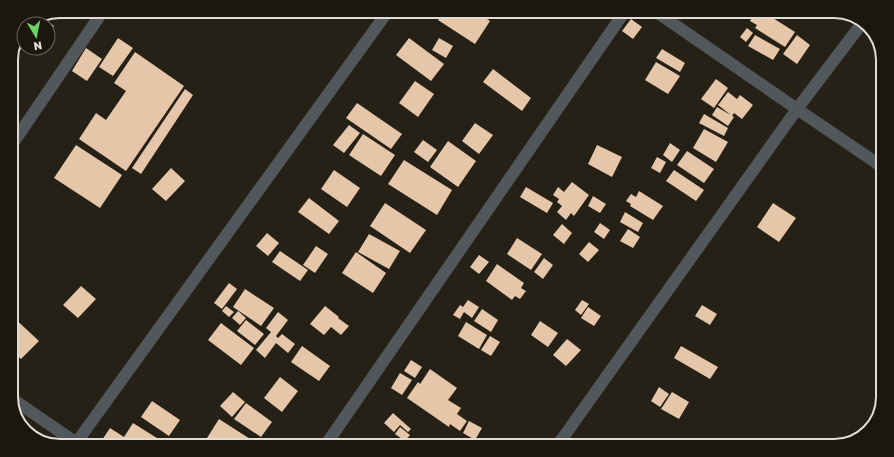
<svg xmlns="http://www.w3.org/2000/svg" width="894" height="457" font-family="'Golos Text',sans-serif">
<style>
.building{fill:#e6c6a8}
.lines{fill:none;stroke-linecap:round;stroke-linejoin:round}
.minor{stroke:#51575b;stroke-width:12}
.rim{fill:none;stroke:#e0ddd6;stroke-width:2}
</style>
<rect width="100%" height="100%" fill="#262116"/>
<path class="building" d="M 444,11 L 475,11 L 490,21 L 475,44 L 438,20 Z
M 515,11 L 528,11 L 524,17 Z
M 722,11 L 735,11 L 730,17 Z
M 756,11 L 763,16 L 765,13 L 795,32 L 785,47 L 755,28 L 757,25 L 750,21 Z
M 43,18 L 54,26 L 48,34 L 48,24 L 29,24 Z
M 631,19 L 642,27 L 633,39 L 622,31 Z
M 747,28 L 753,33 L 746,42 L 740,37 Z
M 24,29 L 24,44 L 11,62 L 11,57 Z
M 755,35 L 780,49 L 773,60 L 748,46 Z
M 797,35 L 810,45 L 797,64 L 783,54 Z
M 118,38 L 133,48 L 113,76 L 99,67 Z
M 409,38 L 444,64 L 431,81 L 396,55 Z
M 439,38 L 453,46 L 446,58 L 432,50 Z
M 86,48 L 102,59 L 87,81 L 72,71 Z
M 662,49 L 685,63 L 680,72 L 656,58 Z
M 135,52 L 184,86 L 126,171 L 79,139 L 96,113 L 106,120 L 126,91 L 114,83 Z
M 656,62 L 680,76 L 668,94 L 645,80 Z
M 493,69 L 531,98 L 522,111 L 483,82 Z
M 11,71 L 19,77 L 11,88 Z
M 716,79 L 728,88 L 714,108 L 701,99 Z
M 415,81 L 434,94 L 418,117 L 399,103 Z
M 185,89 L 193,95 L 141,174 L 132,168 Z
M 728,92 L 737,99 L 740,95 L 753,105 L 742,119 L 734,113 L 732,116 L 718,105 Z
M 357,103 L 402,134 L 391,149 L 346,118 Z
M 717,107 L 734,117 L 728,126 L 712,115 Z
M 704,114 L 728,128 L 724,136 L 699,123 Z
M 475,123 L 493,135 L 479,154 L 462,141 Z
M 349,125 L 360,133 L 344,153 L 333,145 Z
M 704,129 L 728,142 L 716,162 L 693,148 Z
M 363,134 L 395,155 L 381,176 L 349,155 Z
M 423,140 L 437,150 L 428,162 L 414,152 Z
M 448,141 L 476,161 L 458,187 L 430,167 Z
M 670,143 L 680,150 L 672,162 L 663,155 Z
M 76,145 L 122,175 L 100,208 L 54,178 Z
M 597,145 L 622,157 L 612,177 L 588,164 Z
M 687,151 L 714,169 L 704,183 L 677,165 Z
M 657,157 L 666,162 L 660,173 L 651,168 Z
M 404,160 L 452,190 L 437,215 L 388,184 Z
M 171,168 L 185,181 L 166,201 L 152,189 Z
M 334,170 L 360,188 L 347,207 L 321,189 Z
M 674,170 L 704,190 L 696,201 L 666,181 Z
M 572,182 L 589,195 L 574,216 L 571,213 L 566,220 L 557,212 L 562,206 L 557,202 L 559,199 L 553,195 L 558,187 L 564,192 Z
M 526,187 L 553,203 L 547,213 L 520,197 Z
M 639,191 L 663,206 L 653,220 L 630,206 L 631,204 L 626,201 L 631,194 L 636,197 Z
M 593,196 L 606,204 L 600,213 L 588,206 Z
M 309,198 L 339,221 L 329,234 L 298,212 Z
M 385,203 L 426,230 L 410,253 L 370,226 Z
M 773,203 L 796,218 L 779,242 L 757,227 Z
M 625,212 L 643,223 L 638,232 L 620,222 Z
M 600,223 L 610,230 L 604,239 L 594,232 Z
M 562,224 L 572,233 L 564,244 L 553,235 Z
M 628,229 L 640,237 L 633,248 L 620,241 Z
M 267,233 L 279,243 L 268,256 L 256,246 Z
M 369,234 L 400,251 L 389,269 L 358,252 Z
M 517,238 L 542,254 L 531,270 L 507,254 Z
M 589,242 L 599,250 L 588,262 L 579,254 Z
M 316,246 L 328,254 L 315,273 L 303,265 Z
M 280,251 L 308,270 L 300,281 L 272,262 Z
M 356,252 L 386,273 L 373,293 L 342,273 Z
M 479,255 L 489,262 L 479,274 L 470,267 Z
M 544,258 L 553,265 L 543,279 L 534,272 Z
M 497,264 L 524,283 L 521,288 L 526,291 L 520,299 L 515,296 L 512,300 L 486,281 Z
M 229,283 L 237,289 L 222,309 L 214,303 Z
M 81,286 L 96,299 L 78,318 L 63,305 Z
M 245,289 L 274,308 L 261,326 L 233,307 Z
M 468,300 L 479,307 L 472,318 L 464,312 L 460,319 L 453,315 L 460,305 L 463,307 Z
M 582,300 L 589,304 L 581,315 L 575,310 Z
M 702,305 L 717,314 L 710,325 L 695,316 Z
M 226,306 L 234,312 L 229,317 L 222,311 Z
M 325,306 L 339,317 L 338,318 L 349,326 L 341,335 L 331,327 L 324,335 L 310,324 Z
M 588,307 L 601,316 L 594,326 L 581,318 Z
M 482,309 L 498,320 L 491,332 L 474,321 Z
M 238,311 L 246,318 L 240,325 L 232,318 Z
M 278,312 L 288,320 L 276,336 L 278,338 L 282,334 L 295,344 L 288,353 L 276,343 L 265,358 L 256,350 L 271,332 L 266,328 Z
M 11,315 L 39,341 L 21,359 L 11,350 Z
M 246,320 L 264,334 L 255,345 L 237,331 Z
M 540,321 L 558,333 L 548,347 L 531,335 Z
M 466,322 L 487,335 L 479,349 L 458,336 Z
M 221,323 L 254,348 L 241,365 L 208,340 Z
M 490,336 L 500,342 L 491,356 L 481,350 Z
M 567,339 L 581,350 L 566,366 L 553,355 Z
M 302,346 L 330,366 L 319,381 L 291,362 Z
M 681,346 L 718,367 L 710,379 L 674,358 Z
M 411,360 L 422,367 L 415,378 L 404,371 Z
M 430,369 L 457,388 L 448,400 L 461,408 L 457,414 L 467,421 L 460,431 L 450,424 L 449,427 L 407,398 L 418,382 L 420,384 Z
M 400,373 L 412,380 L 402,395 L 391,388 Z
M 280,377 L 298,391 L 282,412 L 264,398 Z
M 659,387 L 669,394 L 660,407 L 651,401 Z
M 233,392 L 245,402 L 232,417 L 220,406 Z
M 672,392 L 689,402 L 679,419 L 661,409 Z
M 152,401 L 180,420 L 169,436 L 141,417 Z
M 246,403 L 272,422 L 261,437 L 234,419 Z
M 393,413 L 411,429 L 408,432 L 400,425 L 394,432 L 384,423 Z
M 219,419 L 261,446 L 202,446 Z
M 469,421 L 482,428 L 475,440 L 463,433 Z
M 133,423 L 160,440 L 156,446 L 104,446 L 100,443 L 110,428 L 124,437 Z
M 400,427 L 410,435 L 405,441 L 395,434 Z"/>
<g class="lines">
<path class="minor" d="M 655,11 L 797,109 L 881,166
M 11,146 L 103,11
M 11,398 L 81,446
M 74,446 L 388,11
M 325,446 L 625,11
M 557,446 L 797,109 L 863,22"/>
</g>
<path d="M0 0H894V457H0ZM60 18H834A42 42 0 0 1 876 60V397A42 42 0 0 1 834 439H60A42 42 0 0 1 18 397V60A42 42 0 0 1 60 18Z" fill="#1c170d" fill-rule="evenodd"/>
<path class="rim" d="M60 18H834A42 42 0 0 1 876 60V397A42 42 0 0 1 834 439H60A42 42 0 0 1 18 397V60A42 42 0 0 1 60 18Z"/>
<g transform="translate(36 36) rotate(170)"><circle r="19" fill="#1c170d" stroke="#6a665d"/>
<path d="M0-3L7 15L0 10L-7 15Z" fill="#6ad363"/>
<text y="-6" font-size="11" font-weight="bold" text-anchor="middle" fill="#e0ddd6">N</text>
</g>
</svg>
